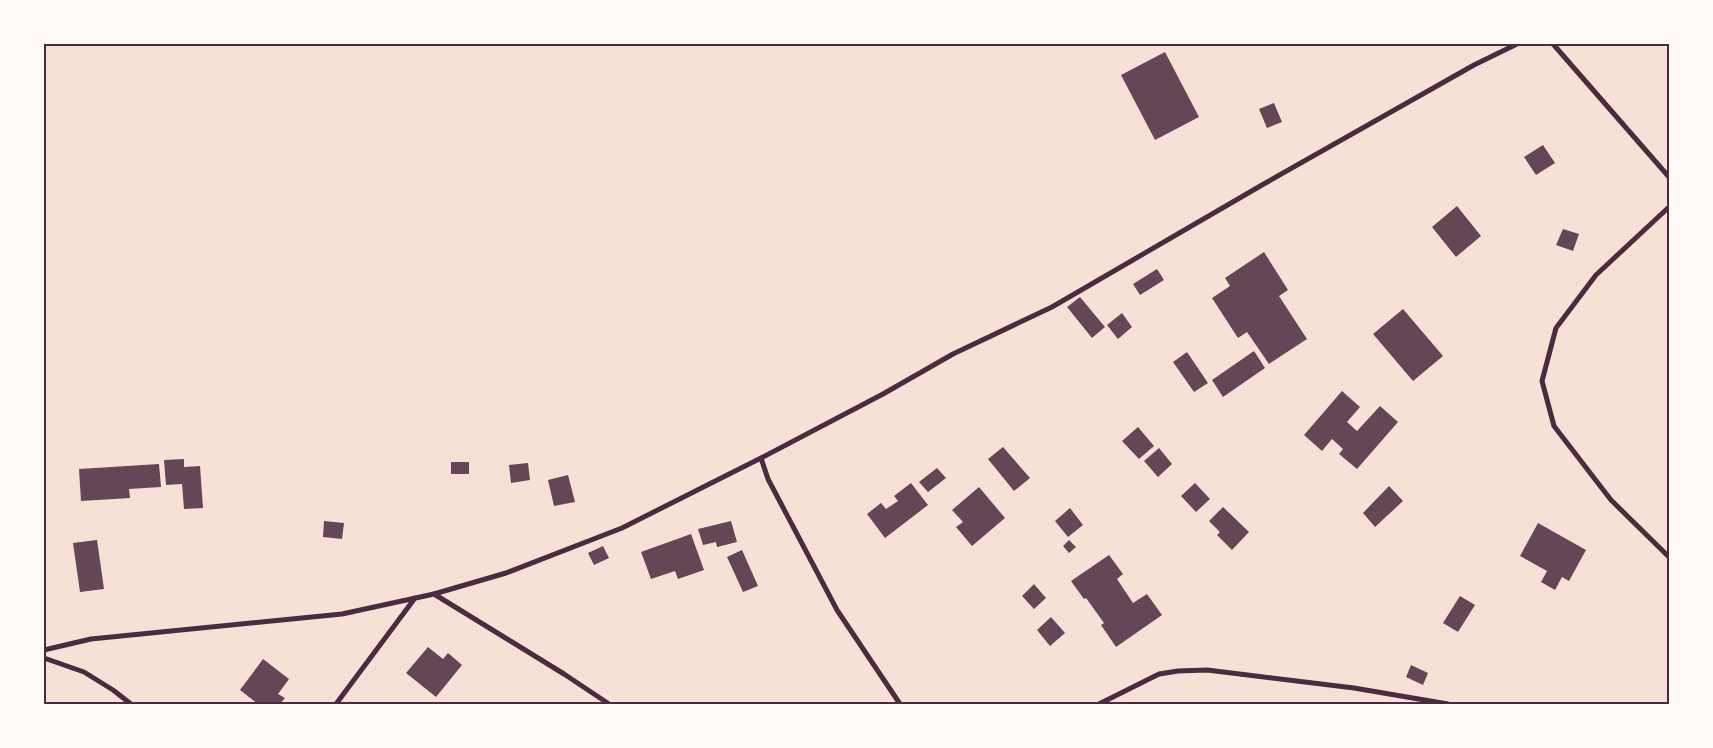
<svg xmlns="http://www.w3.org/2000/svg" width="1713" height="748" font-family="'Zilla Slab',serif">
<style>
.building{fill:#644757}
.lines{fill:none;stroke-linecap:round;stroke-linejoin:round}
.minor{stroke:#4a2c40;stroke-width:5}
.neatline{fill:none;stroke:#4a2c40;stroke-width:2}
</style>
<rect width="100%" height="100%" fill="#f7e1d7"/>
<path class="building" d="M 1165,52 L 1199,117 L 1155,140 L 1121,75 Z
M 1274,103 L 1282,122 L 1267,128 L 1259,109 Z
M 1543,145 L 1555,163 L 1536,175 L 1524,157 Z
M 1457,206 L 1481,236 L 1456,257 L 1432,227 Z
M 1563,229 L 1579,234 L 1573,251 L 1556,245 Z
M 1264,252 L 1288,290 L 1279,296 L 1307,339 L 1269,364 L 1247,332 L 1238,338 L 1212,298 L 1230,286 L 1225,278 Z
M 1157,269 L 1164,280 L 1140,295 L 1133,284 Z
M 1080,297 L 1105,327 L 1092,338 L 1067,307 Z
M 1403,309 L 1443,356 L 1413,381 L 1373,334 Z
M 1122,313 L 1132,327 L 1118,339 L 1107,325 Z
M 1254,351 L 1265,368 L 1223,397 L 1212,380 Z
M 1187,352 L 1208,383 L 1194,392 L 1173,362 Z
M 1342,391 L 1360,407 L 1347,422 L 1357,431 L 1380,406 L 1398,422 L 1357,469 L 1339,454 L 1343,449 L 1332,439 L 1322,451 L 1304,435 Z
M 1138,427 L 1154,446 L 1139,459 L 1122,441 Z
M 1003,447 L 1030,478 L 1014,491 L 988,459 Z
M 1159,448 L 1172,464 L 1158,477 L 1144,461 Z
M 184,459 L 184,467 L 200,466 L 203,508 L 184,509 L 182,484 L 166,485 L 164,460 Z
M 451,462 L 469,462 L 469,474 L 451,474 Z
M 528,463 L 530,480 L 511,483 L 509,465 Z
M 159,464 L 161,487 L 129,489 L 130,498 L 81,501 L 79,469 Z
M 937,468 L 946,478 L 928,492 L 919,482 Z
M 568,475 L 575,502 L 554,506 L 548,480 Z
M 911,483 L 928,505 L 885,538 L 867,514 L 881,503 L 886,509 L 898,501 L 894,496 Z
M 1195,483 L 1210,499 L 1196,512 L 1181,496 Z
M 1389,486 L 1403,501 L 1375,527 L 1363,513 Z
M 979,487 L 1005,518 L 972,546 L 956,527 L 963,522 L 952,510 Z
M 1223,507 L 1249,532 L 1232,550 L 1217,535 L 1220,532 L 1209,521 Z
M 1070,508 L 1083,525 L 1068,537 L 1055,521 Z
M 324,521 L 344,523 L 342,539 L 323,537 Z
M 731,521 L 737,542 L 717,547 L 716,542 L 703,545 L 698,529 Z
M 1538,523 L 1586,550 L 1569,581 L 1562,577 L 1555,590 L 1541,582 L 1547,571 L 1520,556 Z
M 691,534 L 704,570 L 678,579 L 675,571 L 651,579 L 641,552 Z
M 97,540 L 104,589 L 80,592 L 73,543 Z
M 1069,540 L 1076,547 L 1069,553 L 1063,546 Z
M 603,546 L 609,558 L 594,565 L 588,553 Z
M 742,550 L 758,586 L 743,592 L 727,557 Z
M 1109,555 L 1123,574 L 1117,579 L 1133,603 L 1147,594 L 1162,615 L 1116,647 L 1101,625 L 1104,623 L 1086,598 L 1084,599 L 1071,581 Z
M 1034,584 L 1046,598 L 1034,609 L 1022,596 Z
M 1460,596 L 1475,605 L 1458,632 L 1443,623 Z
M 1051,617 L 1065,633 L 1050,646 L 1037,630 Z
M 428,647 L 443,659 L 448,653 L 462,665 L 436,697 L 406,673 Z
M 263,659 L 289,679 L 278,694 L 285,698 L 280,704 L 258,704 L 240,690 Z
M 1411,665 L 1428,673 L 1423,685 L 1406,677 Z"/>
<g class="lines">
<path class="minor" d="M 1553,44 L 1669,177
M 1669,207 L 1596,275 L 1556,328 L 1542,381 L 1554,426 L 1611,500 L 1669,557
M 761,458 L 768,479 L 837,610 L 900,704
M 434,594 L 564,674 L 609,704
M 44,650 L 91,639 L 342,614 L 434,594 L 506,573 L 622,528 L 761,458 L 883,394 L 953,354 L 1052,307 L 1262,185 L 1474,65 L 1517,44
M 44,658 L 84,672 L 113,690 L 131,704
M 336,704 L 415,598
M 1099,704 L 1159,674 L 1178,671 L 1207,670 L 1354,688 L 1448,704"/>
</g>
<rect width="1713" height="748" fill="none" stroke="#fffaf5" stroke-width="90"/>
<rect x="45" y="45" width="1623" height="658" class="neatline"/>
</svg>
